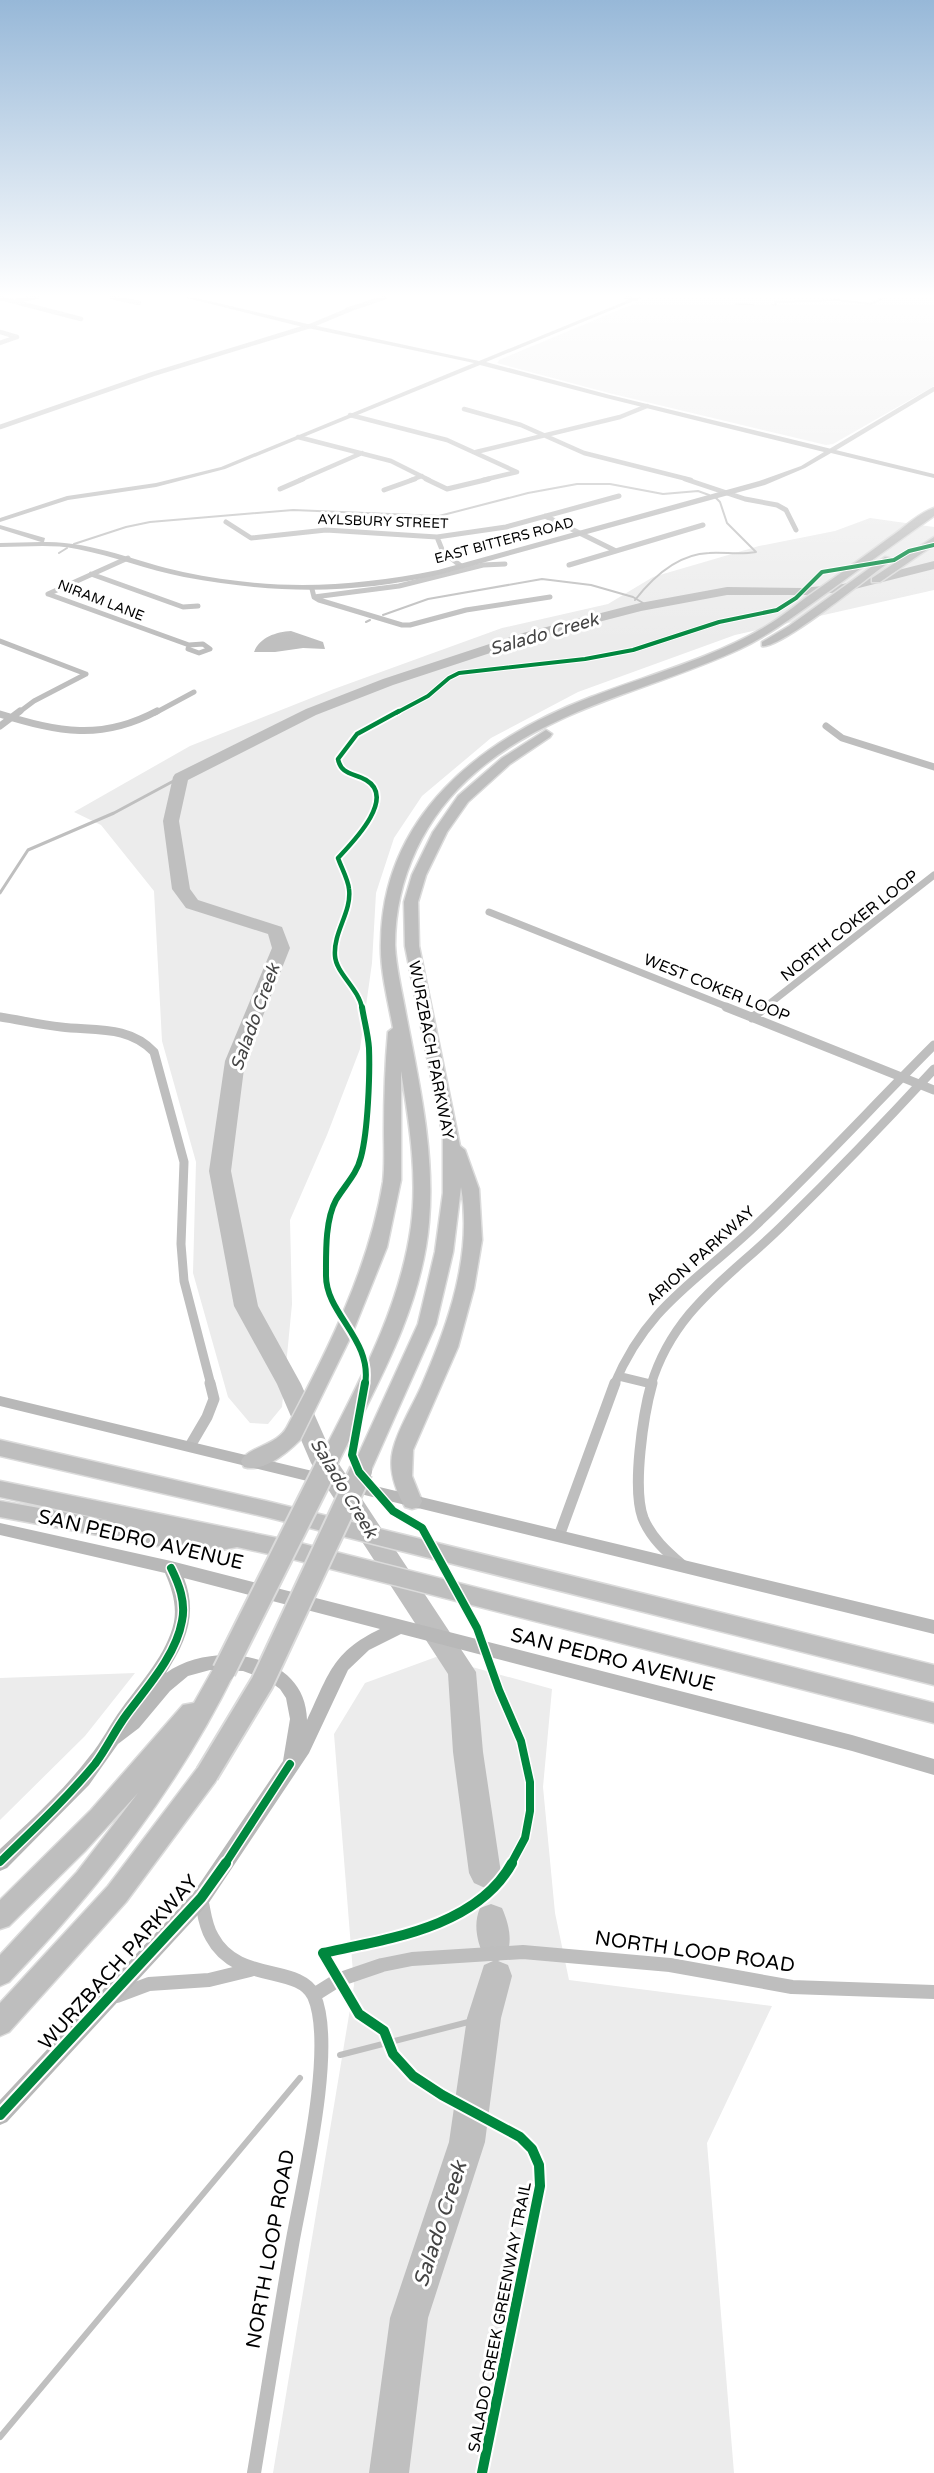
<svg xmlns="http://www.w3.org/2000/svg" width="934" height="2473" font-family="'Varela Round',sans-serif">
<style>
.green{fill:#ececec}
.water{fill:#bfbfbf}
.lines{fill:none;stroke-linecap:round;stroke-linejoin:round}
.stream-far3{stroke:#bfbfbf;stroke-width:1.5}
.stream-far2{stroke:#bfbfbf;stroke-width:2}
.stream-far1{stroke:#bfbfbf;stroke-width:3}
.stream{stroke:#bfbfbf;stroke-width:6}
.river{fill:#bfbfbf;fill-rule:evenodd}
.highway-casing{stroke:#dbdbdb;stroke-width:3}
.street-far5{stroke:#bebebe;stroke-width:4.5}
.street-far4{stroke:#bebebe;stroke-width:5}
.street-far3{stroke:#bebebe;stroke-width:7}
.street-far2{stroke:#bebebe;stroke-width:9}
.street-far1{stroke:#bebebe;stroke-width:11}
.street{stroke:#bebebe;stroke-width:14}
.secondary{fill:#b8b8b8;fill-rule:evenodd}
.highway{fill:#bebebe;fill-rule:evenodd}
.highway-bridge-casing{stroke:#dbdbdb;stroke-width:26;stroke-linecap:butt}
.highway-bridge{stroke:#bebebe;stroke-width:22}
.cycleway-far4-casing{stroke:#fff;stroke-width:6}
.cycleway-far3-casing{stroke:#fff;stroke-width:8}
.cycleway-far2-casing{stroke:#fff;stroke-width:10}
.cycleway-far1-casing{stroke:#fff;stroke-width:11}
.cycleway-casing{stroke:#fff;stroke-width:14}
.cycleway-far4{stroke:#00873e;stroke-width:4}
.cycleway-far3{stroke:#00873e;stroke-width:4.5}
.cycleway-far2{stroke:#00873e;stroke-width:6}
.cycleway-far1{stroke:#00873e;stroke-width:8}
.cycleway{stroke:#00873e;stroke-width:10}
.labels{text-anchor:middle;stroke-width:6;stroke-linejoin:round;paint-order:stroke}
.far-street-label{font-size:14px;fill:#000;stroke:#fff}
.street-label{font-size:16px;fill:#000;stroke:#fff}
.water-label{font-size:18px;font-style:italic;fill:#444;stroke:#fff}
.near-street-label{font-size:20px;fill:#000;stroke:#fff}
.near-water-label{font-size:21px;font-style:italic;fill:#444;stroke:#fff}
</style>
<rect width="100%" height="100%" fill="#fff"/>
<path class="green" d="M 650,297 L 833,297 L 865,304 L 879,297 L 934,297 L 934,386 L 833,444 L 826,445 L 609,393 L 497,363 L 499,360 Z
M 870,518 L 934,527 L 934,590 L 735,635 L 578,692 L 491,738 L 422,796 L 394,838 L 376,893 L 372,963 L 360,1049 L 327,1135 L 290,1220 L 292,1304 L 282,1407 L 268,1424 L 250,1423 L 228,1397 L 193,1273 L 196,1162 L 162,1041 L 154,891 L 101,825 L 74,812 L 190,746 L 334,689 L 502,628 L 608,604 L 653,577 L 759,546 L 835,531 Z
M 436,1657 L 552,1689 L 543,1787 L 555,1913 L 569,1980 L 772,2006 L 707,2143 L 734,2473 L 273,2473 L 354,1985 L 334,1734 L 365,1683 Z
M 135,1673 L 85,1736 L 0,1820 L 0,1678 Z"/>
<path class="water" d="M 291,631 L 323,642 L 325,649 L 303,648 L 275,652 L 254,652 C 260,637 276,632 291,631 Z"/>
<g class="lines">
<path class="stream-far3" d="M 736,304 L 754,305
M 772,305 L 776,305 L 775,302 L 838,300 L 871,304 L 886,297"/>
<path class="stream-far2" d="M 74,544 L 126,527 L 150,522 L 293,510 L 439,516 L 528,493 L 577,484 L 610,484 L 663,494 L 698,491 L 709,495
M 59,553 L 67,548
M 635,600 C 653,577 678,554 709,553 C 725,552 740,555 756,552 L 727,523 L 720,502 L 716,498
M 383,615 L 428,599 L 542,579 L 591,585 L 633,597 L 648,606
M 366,622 L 370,620"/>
<path class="stream-far1" d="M 0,893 L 28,850 L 114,813 L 181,777"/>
<path class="stream" d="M 340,2055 L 484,2018
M 0,2437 L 300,2078"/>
<path class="river" d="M 934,561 L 934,569 L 843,592 L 806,595 L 727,595 L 641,611 L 533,639 L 393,685 L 316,715 L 188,780 L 179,821 L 190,889 L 198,900 L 282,927 L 290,948 L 245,1061 L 231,1171 L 258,1306 L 301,1384 L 331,1452 L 476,1672 L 483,1752 L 501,1873 L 496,1883 L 485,1888 L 474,1883 L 469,1873 L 453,1752 L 448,1674 L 311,1463 L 277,1384 L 234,1306 L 209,1171 L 225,1061 L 272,948 L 268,934 L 186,908 L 172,889 L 163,821 L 173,777 L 175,774 L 306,709 L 383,679 L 523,633 L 640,603 L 727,587 L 802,588 L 843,584 Z
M 491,1904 L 502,1908 C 509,1924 513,1941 506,1957 L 498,1961 L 508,1965 L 512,1976 L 501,2018 L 485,2142 L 428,2318 L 409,2473 L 369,2473 L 390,2318 L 449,2142 L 467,2018 L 484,1965 L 493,1961 L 484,1957 C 477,1941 473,1924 480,1908 Z"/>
<g class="highway-casing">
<path id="highway" d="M 934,508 L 934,516 C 900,540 865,565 831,590 C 801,611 773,633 740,649 C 652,690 552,707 476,772 C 425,815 395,878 395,945 C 396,968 402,991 406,1014 C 419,1083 435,1152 429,1222 C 422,1309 375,1388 337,1465 L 334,1471 L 327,1473 L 320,1471 L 317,1465 C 355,1389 399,1313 411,1227 C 418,1175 409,1122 401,1071 L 401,1180 L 387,1247 L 352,1334 L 300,1440 C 287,1453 263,1473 244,1467 L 241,1461 C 249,1446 277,1446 287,1427 C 328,1350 369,1268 383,1182 C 385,1166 384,1148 384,1132 C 384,1099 385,1065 388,1032 L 393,1028 C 388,1000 380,971 381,943 C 382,815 481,739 591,697 C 648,675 710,659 763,628 C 777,620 791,609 804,599 C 832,579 861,559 889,538 C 903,529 918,513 934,508 Z
M 934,537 L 934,545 L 880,582 L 872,582 L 872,578 Z
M 885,557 L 889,558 L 889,562 C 870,576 779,650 762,646 L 762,642 L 789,626 Z
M 546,730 L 552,734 L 550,737 L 510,764 L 468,802 L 447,832 L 426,875 L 418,902 L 419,946 L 460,1146 L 465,1150 L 479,1189 L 482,1240 L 474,1288 L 458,1347 L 413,1450 L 412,1476 L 422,1501 L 419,1507 L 412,1509 L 405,1507 C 395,1489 388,1470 393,1450 C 398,1429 412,1407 421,1387 C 448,1325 473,1255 461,1187 L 453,1252 L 436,1324 L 368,1477 L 361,1479 L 354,1477 L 351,1471 L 418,1324 L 435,1252 L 443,1193 L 443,1137 L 405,946 L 404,902 L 412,875 L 433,832 L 458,796 L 502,758 Z
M 0,1440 L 266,1501 L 934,1665 L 934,1685 L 266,1517 L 0,1456 Z
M 0,1481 L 292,1541 L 934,1703 L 934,1723 L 292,1559 L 237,1547 L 201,1554 L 0,1517 L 0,1501 L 112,1521 L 0,1497 Z
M 224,1661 L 232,1664 L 235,1671 C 178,1788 99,1888 9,1982 L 0,1986 L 0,1955 L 77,1872 L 138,1793 L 85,1851 L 9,1926 L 0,1929 L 0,1900 L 91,1810 L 183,1705 L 194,1703 L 216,1664 Z
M 207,1763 L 215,1766 L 219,1774 L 215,1782 L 126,1902 L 9,2032 L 0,2036 L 0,2003 L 108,1886 L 199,1766 Z"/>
</g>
<path class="street-far5" d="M 112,297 L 139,303
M 626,297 L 636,299
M 0,298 L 81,319
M 17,300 L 38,297
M 347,310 L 386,297
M 0,332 L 17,337
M 0,343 L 17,337
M 464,409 L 521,425 L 584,453 L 691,480
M 350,415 L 447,440 L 517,472
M 0,427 L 153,374 L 310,326 L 351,309
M 298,437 L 391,461 L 429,480
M 832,450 L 934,389
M 476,452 L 620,417 L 647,406
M 300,480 L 362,453
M 411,480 L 422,476
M 483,480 L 517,472"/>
<path class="street-far4" d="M 426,479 L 447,489 L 489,479
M 685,479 L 745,499 L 777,505 L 786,510 L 796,530
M 280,489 L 303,479
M 384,490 L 415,479
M 545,516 L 614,550
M 226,522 L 251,538 L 326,530 L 437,537 L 506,527 L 619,496
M 437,537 L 443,552 L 461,566
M 569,565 L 703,525
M 91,574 L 183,607 L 198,606
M 312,589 L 314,597 L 319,600 L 402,625 L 410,625 L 466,610 L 550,597
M 48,594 L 189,645
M 48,594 L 128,558
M 314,597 L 399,586 L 483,565 L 505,564
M 0,641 L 86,674
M 203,644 L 210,649 L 199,653 L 188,649 L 189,645 Z
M 18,713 L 34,701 L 86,674
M 155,713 L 194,692"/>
<path class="street-far3" d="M 0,714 C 59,732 101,741 157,711
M 0,726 L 20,711
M 826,726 L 842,738 L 934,767
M 489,912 L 730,1008
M 764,1008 L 934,875"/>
<path class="street-far2" d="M 726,1007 L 934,1090
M 0,1017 C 20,1020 41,1025 61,1027 C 94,1031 129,1025 154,1052 L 184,1162 L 181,1244 L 184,1281 L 211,1385
M 752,1018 L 766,1007
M 618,1376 L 651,1384
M 614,1385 C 647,1306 696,1282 754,1227 C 816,1168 874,1105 934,1045
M 651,1385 C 674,1308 732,1276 785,1223 C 836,1173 886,1121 934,1069"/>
<path class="street-far1" d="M 652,1383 C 643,1415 632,1488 643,1518 C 651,1538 667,1552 682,1565
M 190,1446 L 207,1417 L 214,1399 L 210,1383
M 559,1536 L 615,1383"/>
<path class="street" d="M 201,1898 C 204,1911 205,1926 212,1937 C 237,1984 299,1964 314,1996 C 336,2046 303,2184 293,2239 C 279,2317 267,2395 254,2473
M 314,1995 L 338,1980 L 382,1965 L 412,1959 L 523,1952 L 670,1965 L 792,1987 L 934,1992
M 117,1996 L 149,1984 L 209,1980 L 250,1970"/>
<path class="secondary" d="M 183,297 L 192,297 L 303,323 L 479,361 L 636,297 L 643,297 L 486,362 L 610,395 L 934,474 L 934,478 L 831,453 L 805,468 L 765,485 L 442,574 C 350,595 276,594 184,577 C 148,570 113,556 77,549 C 52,544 26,547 0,547 L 0,543 L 41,542 L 0,529 L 0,525 L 45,538 L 44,542 C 91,541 137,562 183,572 C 274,591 347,588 438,570 L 759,481 L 801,466 L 824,452 L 606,398 L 480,365 L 225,469 L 156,487 L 68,500 L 0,522 L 0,518 L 67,496 L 156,483 L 221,467 L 474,363 L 303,327 Z
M 0,1396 L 934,1620 L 934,1634 L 0,1406 Z
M 0,1523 L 171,1561 L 852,1735 L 934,1759 L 934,1775 L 852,1751 L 401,1634 L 369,1650 L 348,1670 L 309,1753 L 208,1904 L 7,2122 L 0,2125 L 0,2100 L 194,1892 L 283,1761 L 290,1719 L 286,1698 L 280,1689 L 268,1680 L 243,1671 L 210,1670 L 188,1676 L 170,1691 L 139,1728 L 118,1744 L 89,1785 L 7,1868 L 0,1871 L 0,1849 C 31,1820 63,1791 89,1757 C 102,1742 110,1724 122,1708 C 141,1682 167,1654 174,1622 C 177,1605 172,1589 165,1573 L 0,1535 ZM 184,1578 L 380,1629 C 332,1652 329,1674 307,1720 C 306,1651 212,1640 166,1673 C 186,1642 198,1614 184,1578 Z"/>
<use href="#highway" class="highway"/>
<g class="highway-bridge-casing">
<path id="highway-bridge" d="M 224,1671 L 327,1465
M 207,1774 L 262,1683 L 361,1471"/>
</g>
<use href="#highway-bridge" class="highway-bridge"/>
<g class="cycleway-far4-casing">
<path id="cycleway-far4" d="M 396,713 L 428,696 L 449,678 L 459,673 L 585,659 L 633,650 L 719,622 L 777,610 L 796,598 L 822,572 L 894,560 L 909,551 L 934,545"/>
</g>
<g class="cycleway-far3-casing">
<path id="cycleway-far3" d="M 362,1008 C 359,989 336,973 335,956 C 333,932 352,912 349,889 C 348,879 341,867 338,858 C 352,843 397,798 366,780 C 354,773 341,775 338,759 L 357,734 L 399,711"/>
</g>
<g class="cycleway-far2-casing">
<path id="cycleway-far2" d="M 362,1007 C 364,1020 368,1034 369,1048 C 370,1075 368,1130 361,1157 C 357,1174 345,1185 336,1200 C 325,1220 326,1253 326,1276 C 326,1314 373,1340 365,1385"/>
</g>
<g class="cycleway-far1-casing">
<path id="cycleway-far1" d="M 365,1383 L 352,1455 L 359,1472 L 393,1511 L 422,1528 L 477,1628 L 499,1690 L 521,1741 L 530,1782 L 530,1811 L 525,1838 L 511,1864
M 0,1862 C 33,1830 66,1799 95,1764 C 107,1748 115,1730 127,1714 C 148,1686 176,1655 182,1621 C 186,1602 179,1584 171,1568
M 225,1864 L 290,1764"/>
</g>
<g class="cycleway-casing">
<path id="cycleway" d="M 0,2115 L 201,1898 L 226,1863
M 482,2473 L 540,2186 L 539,2165 L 532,2149 L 520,2137 L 442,2095 L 413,2076 L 393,2054 L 384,2031 L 359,2014 L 323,1953 C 388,1939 477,1927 512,1863"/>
</g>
<use href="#cycleway-far4" class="cycleway-far4"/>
<use href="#cycleway-far3" class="cycleway-far3"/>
<use href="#cycleway-far2" class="cycleway-far2"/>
<use href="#cycleway-far1" class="cycleway-far1"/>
<use href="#cycleway" class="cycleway"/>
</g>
<linearGradient id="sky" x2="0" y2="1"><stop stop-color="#97b8d8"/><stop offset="0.46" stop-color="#fff"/><stop offset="1" stop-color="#fff" stop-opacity="0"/></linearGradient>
<rect width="934" height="643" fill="url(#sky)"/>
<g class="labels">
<g class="far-street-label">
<text transform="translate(383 521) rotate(2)" y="5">AYLSBURY STREET</text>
<text transform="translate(504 540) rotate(-15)" y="5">EAST BITTERS ROAD</text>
<text transform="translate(101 600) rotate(21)" y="5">NIRAM LANE</text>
</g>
<g class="street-label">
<text transform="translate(849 925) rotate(-38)" y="6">NORTH COKER LOOP</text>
<text transform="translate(717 987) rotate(22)" y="6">WEST COKER LOOP</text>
<text transform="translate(432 1050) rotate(79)" y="6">WURZBACH PARKWAY</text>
<text transform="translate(700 1255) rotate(-42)" y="6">ARION PARKWAY</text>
<text transform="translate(499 2317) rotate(-79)" y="6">SALADO CREEK GREENWAY TRAIL</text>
</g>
<g class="water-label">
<text transform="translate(544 634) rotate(-16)" y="6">Salado Creek</text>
<text transform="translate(255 1017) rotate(-70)" y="6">Salado Creek</text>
<text transform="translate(344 1488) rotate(59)" y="6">Salado Creek</text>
</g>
<g class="near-street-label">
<text transform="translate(141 1539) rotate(13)" y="7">SAN PEDRO AVENUE</text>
<text transform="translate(613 1659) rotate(14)" y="7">SAN PEDRO AVENUE</text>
<text transform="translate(695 1951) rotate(8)" y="7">NORTH LOOP ROAD</text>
<text transform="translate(118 1962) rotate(-48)" y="7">WURZBACH PARKWAY</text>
<text transform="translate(270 2249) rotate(-80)" y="7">NORTH LOOP ROAD</text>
</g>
<g class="near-water-label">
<text transform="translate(440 2224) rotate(-72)" y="7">Salado Creek</text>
</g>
</g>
</svg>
